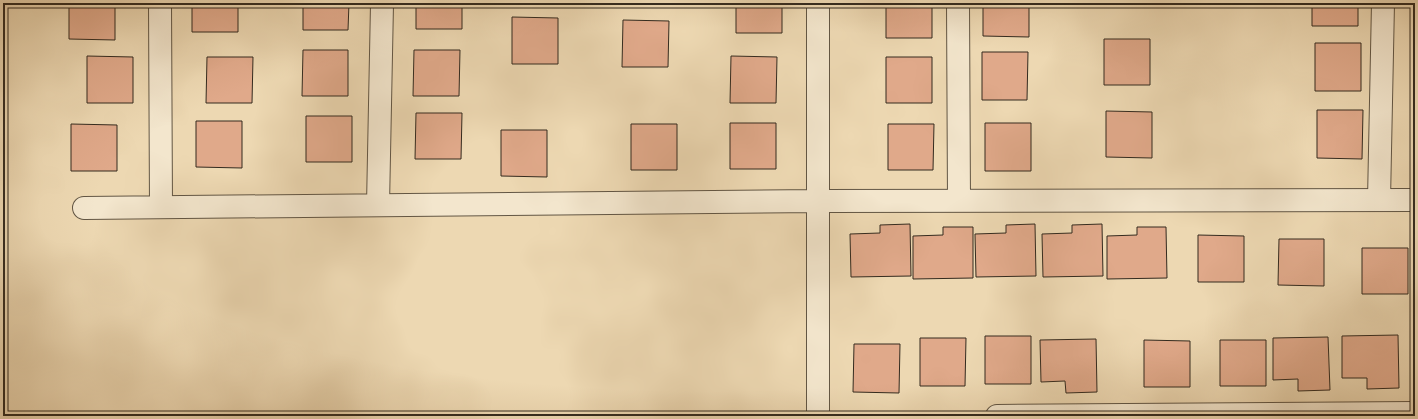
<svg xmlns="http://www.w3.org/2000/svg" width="1418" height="419" font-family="Alegreya,serif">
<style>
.building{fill:#e0a98a;stroke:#342b1f}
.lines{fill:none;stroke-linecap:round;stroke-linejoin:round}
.minor-casing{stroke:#625644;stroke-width:24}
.minor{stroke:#f3e6cd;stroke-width:22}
</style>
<rect width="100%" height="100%" fill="#edd8b2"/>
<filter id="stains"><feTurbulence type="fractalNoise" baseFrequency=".005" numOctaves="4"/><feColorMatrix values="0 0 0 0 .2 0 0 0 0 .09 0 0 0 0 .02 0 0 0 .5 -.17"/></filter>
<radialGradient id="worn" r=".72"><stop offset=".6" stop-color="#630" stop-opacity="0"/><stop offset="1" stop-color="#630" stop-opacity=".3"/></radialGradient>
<path class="building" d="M 69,3 L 115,3 L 115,40 L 69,39 Z
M 192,3 L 238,3 L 238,32 L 192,32 Z
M 303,3 L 349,3 L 348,30 L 303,30 Z
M 416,3 L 462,3 L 462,29 L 416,29 Z
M 736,3 L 782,3 L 782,33 L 736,33 Z
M 886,3 L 932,3 L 932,38 L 886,38 Z
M 983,3 L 1029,3 L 1029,37 L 983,36 Z
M 1312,3 L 1358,3 L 1358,26 L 1312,26 Z
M 512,17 L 558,18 L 558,64 L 512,64 Z
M 623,20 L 669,21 L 668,67 L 622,67 Z
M 1104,39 L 1150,39 L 1150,85 L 1104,85 Z
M 1315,43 L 1361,43 L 1361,91 L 1315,91 Z
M 303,50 L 348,50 L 348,96 L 302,96 Z
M 414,50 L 460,50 L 459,96 L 413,96 Z
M 982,52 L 1028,52 L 1027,100 L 982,100 Z
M 87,56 L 133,57 L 133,103 L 87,103 Z
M 731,56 L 777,57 L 776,103 L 730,103 Z
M 207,57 L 253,57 L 252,103 L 206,103 Z
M 886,57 L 932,57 L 932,103 L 886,103 Z
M 1317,110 L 1363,110 L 1362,159 L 1317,158 Z
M 1106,111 L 1152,112 L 1152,158 L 1106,157 Z
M 416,113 L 462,113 L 461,159 L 415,159 Z
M 306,116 L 352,116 L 352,162 L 306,162 Z
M 196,121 L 242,121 L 242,168 L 196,167 Z
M 730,123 L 776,123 L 776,169 L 730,169 Z
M 985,123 L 1031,123 L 1031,171 L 985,171 Z
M 71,124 L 117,125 L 117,171 L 71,171 Z
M 631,124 L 677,124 L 677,170 L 631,170 Z
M 888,124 L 934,124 L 933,170 L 888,170 Z
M 501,130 L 547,130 L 547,177 L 501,176 Z
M 910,224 L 911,276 L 851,277 L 850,234 L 880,233 L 880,225 Z
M 1035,224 L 1036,276 L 976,277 L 975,234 L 1006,233 L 1006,225 Z
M 1102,224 L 1103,276 L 1043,277 L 1042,234 L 1072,233 L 1072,225 Z
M 943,227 L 973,227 L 973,278 L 913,279 L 913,236 L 943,235 Z
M 1137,227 L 1166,227 L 1167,278 L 1107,279 L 1107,236 L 1137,235 Z
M 1198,235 L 1244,236 L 1244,282 L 1198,282 Z
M 1279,239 L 1324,239 L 1324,286 L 1278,285 Z
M 1362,248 L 1408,248 L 1408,294 L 1362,294 Z
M 1398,335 L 1399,388 L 1367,389 L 1367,378 L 1342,378 L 1342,336 Z
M 985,336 L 1031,336 L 1031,384 L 985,384 Z
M 1328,337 L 1330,390 L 1298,391 L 1298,379 L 1273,380 L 1273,338 Z
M 920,338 L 966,338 L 965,386 L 920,386 Z
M 1096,339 L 1097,392 L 1066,393 L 1065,381 L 1041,382 L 1040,340 Z
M 1144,340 L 1190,341 L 1190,387 L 1144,387 Z
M 1220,340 L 1266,340 L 1266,386 L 1220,386 Z
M 854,344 L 900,344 L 899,393 L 853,392 Z"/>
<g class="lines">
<g class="minor-casing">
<path id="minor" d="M 160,3 L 161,207
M 818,3 L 818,416
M 958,3 L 959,201
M 1379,200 L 1383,3
M 378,205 L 382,4
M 84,208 L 818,201 L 1415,200
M 997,416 L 1415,413"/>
</g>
<use href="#minor" class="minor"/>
</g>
<rect width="1418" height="419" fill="none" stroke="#edd8b2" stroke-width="16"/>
<rect x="4" y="4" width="1410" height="411" fill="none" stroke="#342b1f" stroke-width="2"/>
<rect x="8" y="8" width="1402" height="403" fill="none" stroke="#342b1f"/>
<rect width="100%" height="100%" filter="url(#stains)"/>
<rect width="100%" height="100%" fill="url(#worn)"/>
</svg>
